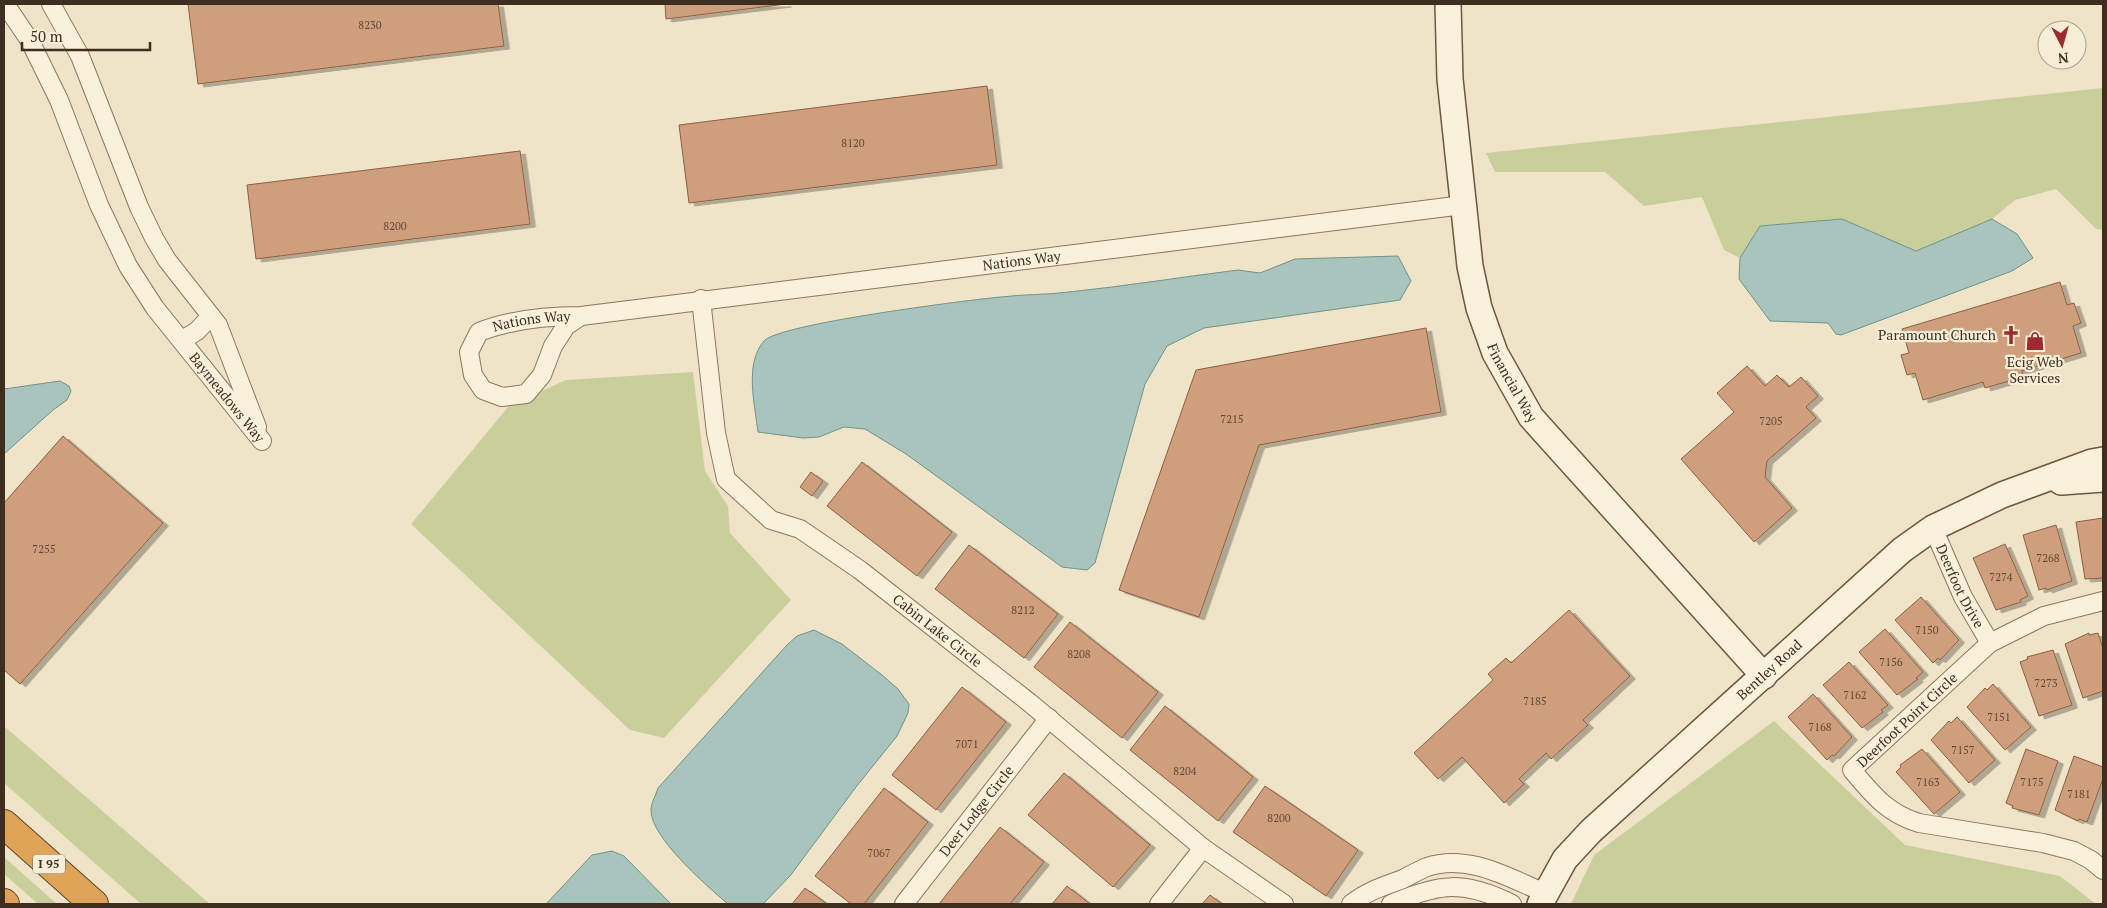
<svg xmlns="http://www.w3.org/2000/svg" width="2107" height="908" font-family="'PT Serif',serif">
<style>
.green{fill:#c9cf9b}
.water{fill:#a9c4bc;stroke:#6f938a}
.building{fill:#cf9f7d;stroke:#8d5f41;filter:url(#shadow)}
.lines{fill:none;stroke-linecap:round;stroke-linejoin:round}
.street-casing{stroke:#8d765c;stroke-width:20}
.secondary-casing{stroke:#6f573f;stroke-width:28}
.highway-casing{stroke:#5b4430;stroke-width:30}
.street{stroke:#faf1dc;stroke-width:18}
.secondary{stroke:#faf1dc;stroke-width:25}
.highway{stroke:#e0a458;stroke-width:28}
.labels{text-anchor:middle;stroke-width:4.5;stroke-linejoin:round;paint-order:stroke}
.number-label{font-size:11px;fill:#624a37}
.shield{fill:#f7eed8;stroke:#756857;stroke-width:1}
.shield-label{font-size:12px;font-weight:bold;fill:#3d2e20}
.street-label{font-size:14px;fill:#3d2e20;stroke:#f7eed8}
.poi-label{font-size:14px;fill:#3d2e20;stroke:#f7eed8;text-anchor:end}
</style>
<defs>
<filter id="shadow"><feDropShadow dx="5.5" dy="3" stdDeviation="0" flood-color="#0004"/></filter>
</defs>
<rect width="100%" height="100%" fill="#f0e4c8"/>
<path class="green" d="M 2103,88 L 2103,230 L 2096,229 L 2056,189 L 2015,200 L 1992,219 L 1916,251 L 1842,219 L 1760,226 L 1740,258 L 1724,250 L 1702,197 L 1644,206 L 1605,172 L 1495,172 L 1486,153 Z
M 693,372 L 705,471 L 728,506 L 730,533 L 791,600 L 664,738 L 630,730 L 411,524 L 509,406 L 566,380 Z
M 1774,721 L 1905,845 L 2060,876 L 2096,904 L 1571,904 L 1594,855 Z
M 4,726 L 210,904 L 141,904 L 4,783 Z
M 4,857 L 57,904 L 38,904 L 4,874 Z"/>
<path class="water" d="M 1842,219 L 1916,251 L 1992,219 L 2017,234 L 2033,258 L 2012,271 L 1841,335 L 1836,334 L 1828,323 L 1770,321 L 1739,279 L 1740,258 L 1760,226 Z
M 1398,256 L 1411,281 L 1400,300 L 1204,328 L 1167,346 L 1145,384 L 1095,563 L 1087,570 L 1062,567 L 906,454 L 865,429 L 844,427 L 819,437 L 803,438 L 758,432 C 755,405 744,364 764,341 C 778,324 968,300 1001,297 C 1024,294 1047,295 1069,292 C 1126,286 1182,277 1238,270 L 1260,273 L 1295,259 Z
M 60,381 L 69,386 L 71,391 L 67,400 L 53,410 L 4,454 L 4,389 Z
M 814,630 L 842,644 L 882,675 L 898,689 L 909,704 L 908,713 L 897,736 L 856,787 L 790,876 L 763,904 L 728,904 C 708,887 650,837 651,810 C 651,803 656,795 658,788 L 787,645 L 797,636 Z
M 612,851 L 624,856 L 671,904 L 546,904 L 592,855 Z"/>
<path class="building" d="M 188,4 L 498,4 L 504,46 L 198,84 Z
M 665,4 L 786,4 L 666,19 Z
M 987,86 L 997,165 L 689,203 L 679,125 Z
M 520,151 L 530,224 L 256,259 L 247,185 Z
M 2060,282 L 2067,305 L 2074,303 L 2081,323 L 2073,326 L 2081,353 L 2022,371 L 2023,377 L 1985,388 L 1983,382 L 1923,400 L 1915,373 L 1907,375 L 1901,355 L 1909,353 L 1902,329 Z
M 1426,328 L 1441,412 L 1259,445 L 1199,617 L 1119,590 L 1196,370 Z
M 1747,366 L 1765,386 L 1777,375 L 1789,387 L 1801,377 L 1818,396 L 1806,407 L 1816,418 L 1767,461 L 1765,477 L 1792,508 L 1754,542 L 1681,459 L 1734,412 L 1717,393 Z
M 63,436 L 163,523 L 20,684 L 4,670 L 4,503 Z
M 862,462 L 952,532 L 917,576 L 827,506 Z
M 811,472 L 823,481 L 812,496 L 800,487 Z
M 2103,518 L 2103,578 L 2085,579 L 2076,522 Z
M 2056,525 L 2072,581 L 2047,590 L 2046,588 L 2039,590 L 2023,535 Z
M 2005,544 L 2028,596 L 2020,600 L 2021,602 L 1996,610 L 1973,558 Z
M 969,545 L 1058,614 L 1024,658 L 935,589 Z
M 1921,597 L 1959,640 L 1940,660 L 1938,658 L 1933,663 L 1895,620 Z
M 1569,610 L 1630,676 L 1583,720 L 1588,725 L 1551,759 L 1546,753 L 1519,779 L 1524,784 L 1504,803 L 1462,757 L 1438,779 L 1414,753 L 1493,680 L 1488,674 L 1506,658 L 1511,663 Z
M 1070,622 L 1158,692 L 1122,738 L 1034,667 Z
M 1885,629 L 1923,672 L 1916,678 L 1918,679 L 1897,695 L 1859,652 Z
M 2089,633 L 2089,635 L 2098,633 L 2103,649 L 2103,691 L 2083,698 L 2065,644 Z
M 2053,650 L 2072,705 L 2039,716 L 2020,662 L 2028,659 L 2027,657 Z
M 1849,662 L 1888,705 L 1881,710 L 1883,712 L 1862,728 L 1823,685 Z
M 1993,684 L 2031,727 L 2005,750 L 1967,707 L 1985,688 L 1987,690 Z
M 962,687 L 1006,722 L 936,810 L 892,775 Z
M 1813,694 L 1852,737 L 1834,756 L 1832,755 L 1827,760 L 1788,717 Z
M 1165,706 L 1253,777 L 1218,821 L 1130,750 Z
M 1957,717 L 1995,760 L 1969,783 L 1931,740 L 1949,721 L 1951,723 Z
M 1922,749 L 1960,792 L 1934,814 L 1896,772 L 1901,767 L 1900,765 Z
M 2026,749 L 2058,761 L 2039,815 L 2012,808 L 2013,806 L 2006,803 Z
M 2074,756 L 2103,767 L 2103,779 L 2087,822 L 2079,819 L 2078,821 L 2055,810 Z
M 1064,773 L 1150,845 L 1113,887 L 1028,815 Z
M 1265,786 L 1358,850 L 1326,896 L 1233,832 Z
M 884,788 L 928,822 L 864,904 L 851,904 L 815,876 Z
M 1000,827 L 1044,862 L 1010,904 L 939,904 Z
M 1067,886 L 1090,904 L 1052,904 Z
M 805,888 L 827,904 L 792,904 Z
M 1210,895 L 1222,904 L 1202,904 Z"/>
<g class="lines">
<g class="street-casing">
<g id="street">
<path id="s1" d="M 5,4 L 30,41 L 59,100 L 99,205 L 128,266 L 155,308 L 262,441"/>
<path d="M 51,4 L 80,56 L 139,207 L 154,238 L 167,260 L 218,325 L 257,427"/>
<path id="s2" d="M 701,299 L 716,433 L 726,479 L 771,520 L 800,529 L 860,570 L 1030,703 L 1203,848 L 1284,904"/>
<path id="s3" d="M 581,316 L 566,326 L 553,346 L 542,375 L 526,394 L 502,397 L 483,390 L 473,375 L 469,352 L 479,332 C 512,319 546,316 581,316 L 1463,205"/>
<path d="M 182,340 L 197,331 L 211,316"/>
<path id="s4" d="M 1933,528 L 1963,597 L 1990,643"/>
<path d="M 2103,601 L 2044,616 L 1990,643 L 1852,770 C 1873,795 1887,813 1919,823 L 2043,843 L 2074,851 L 2091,860 L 2103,870"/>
<path id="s5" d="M 904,904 L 1049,718"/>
<path d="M 1159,904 L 1203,848"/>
<path d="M 1351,904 C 1367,891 1384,886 1403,879 C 1411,875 1419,870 1427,867 C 1468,853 1509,878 1545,893"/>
<path d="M 1391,904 C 1439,883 1464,880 1512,904"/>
</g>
</g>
<g class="secondary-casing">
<g id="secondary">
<path id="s6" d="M 1448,4 L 1450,79 L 1470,266 L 1479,308 L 1495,353 L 1531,417 L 1764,676"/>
<path d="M 2061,482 L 2103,479"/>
<path id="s7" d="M 1540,904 L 1565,859 L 1591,831 L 1902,550 L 1933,528 L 2002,495 L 2092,462 L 2103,460"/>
</g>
</g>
<g class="highway-casing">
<path id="highway" d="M 4,824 L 94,904
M 4,903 L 5,904"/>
</g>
<use href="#street" class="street"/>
<use href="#secondary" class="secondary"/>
<use href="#highway" class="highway"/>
</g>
<defs>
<g id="church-bare" transform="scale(1.5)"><path d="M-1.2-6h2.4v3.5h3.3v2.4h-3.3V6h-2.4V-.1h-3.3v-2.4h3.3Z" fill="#9e2a2b" stroke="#f7eed8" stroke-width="2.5" paint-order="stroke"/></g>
<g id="shop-bare" transform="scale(1.5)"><path d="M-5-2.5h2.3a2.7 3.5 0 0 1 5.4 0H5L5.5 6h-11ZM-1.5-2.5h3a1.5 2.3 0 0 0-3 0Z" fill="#9e2a2b" stroke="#f7eed8" stroke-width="2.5" paint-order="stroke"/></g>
</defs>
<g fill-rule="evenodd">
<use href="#church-bare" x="2011" y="335"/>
<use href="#shop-bare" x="2035" y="341"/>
</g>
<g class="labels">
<g class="number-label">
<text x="370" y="29">8230</text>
<text x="853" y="147">8120</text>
<text x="395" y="230">8200</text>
<text x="1232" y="423">7215</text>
<text x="1771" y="425">7205</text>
<text x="44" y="553">7255</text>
<text x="2048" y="562">7268</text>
<text x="2001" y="581">7274</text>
<text x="1023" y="614">8212</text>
<text x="1927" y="634">7150</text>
<text x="1079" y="658">8208</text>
<text x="1891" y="666">7156</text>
<text x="2046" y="687">7273</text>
<text x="1855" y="699">7162</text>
<text x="1535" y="705">7185</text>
<text x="1999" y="721">7151</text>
<text x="1820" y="731">7168</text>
<text x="967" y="748">7071</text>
<text x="1963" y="754">7157</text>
<text x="1185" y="775">8204</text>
<text x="1928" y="786">7163</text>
<text x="2032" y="786">7175</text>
<text x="2079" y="798">7181</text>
<text x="1279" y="822">8200</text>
<text x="879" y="857">7067</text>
</g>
<rect class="shield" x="33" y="854.5" width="32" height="19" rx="4"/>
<g class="shield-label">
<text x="49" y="868">I 95</text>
</g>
<g class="street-label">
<text dy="5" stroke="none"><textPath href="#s3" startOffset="754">Nations Way</textPath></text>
<text dy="5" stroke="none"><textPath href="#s3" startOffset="260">Nations Way</textPath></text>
<text dy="5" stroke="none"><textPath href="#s6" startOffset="388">Financial Way</textPath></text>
<text dy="5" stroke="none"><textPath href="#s1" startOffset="455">Baymeadows Way</textPath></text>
<text dy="5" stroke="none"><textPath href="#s4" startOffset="64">Deerfoot Drive</textPath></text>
<text dy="5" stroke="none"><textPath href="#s2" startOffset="444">Cabin Lake Circle</textPath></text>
<text dy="5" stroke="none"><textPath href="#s7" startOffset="330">Bentley Road</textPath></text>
<text transform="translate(1907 720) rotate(-43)" y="5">Deerfoot Point Circle</text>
<text dy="5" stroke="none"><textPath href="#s5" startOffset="118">Deer Lodge Circle</textPath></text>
</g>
<g class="poi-label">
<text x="1996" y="340">Paramount Church</text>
<text x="2035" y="367" text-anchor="middle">Ecig Web<tspan x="2035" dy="16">Services</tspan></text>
</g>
</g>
<rect width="2107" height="908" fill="none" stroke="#3d2e20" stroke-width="10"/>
<g transform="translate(2062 45) rotate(174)"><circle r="24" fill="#f7eed8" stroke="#ada18e"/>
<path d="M0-4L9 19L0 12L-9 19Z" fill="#9e2a2b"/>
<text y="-8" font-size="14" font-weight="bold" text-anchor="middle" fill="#3d2e20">N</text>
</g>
<path d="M22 42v8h128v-8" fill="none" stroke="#3d2e20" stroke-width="2.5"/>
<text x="30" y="42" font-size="15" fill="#3d2e20" stroke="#f7eed8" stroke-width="4" paint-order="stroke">50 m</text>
</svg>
